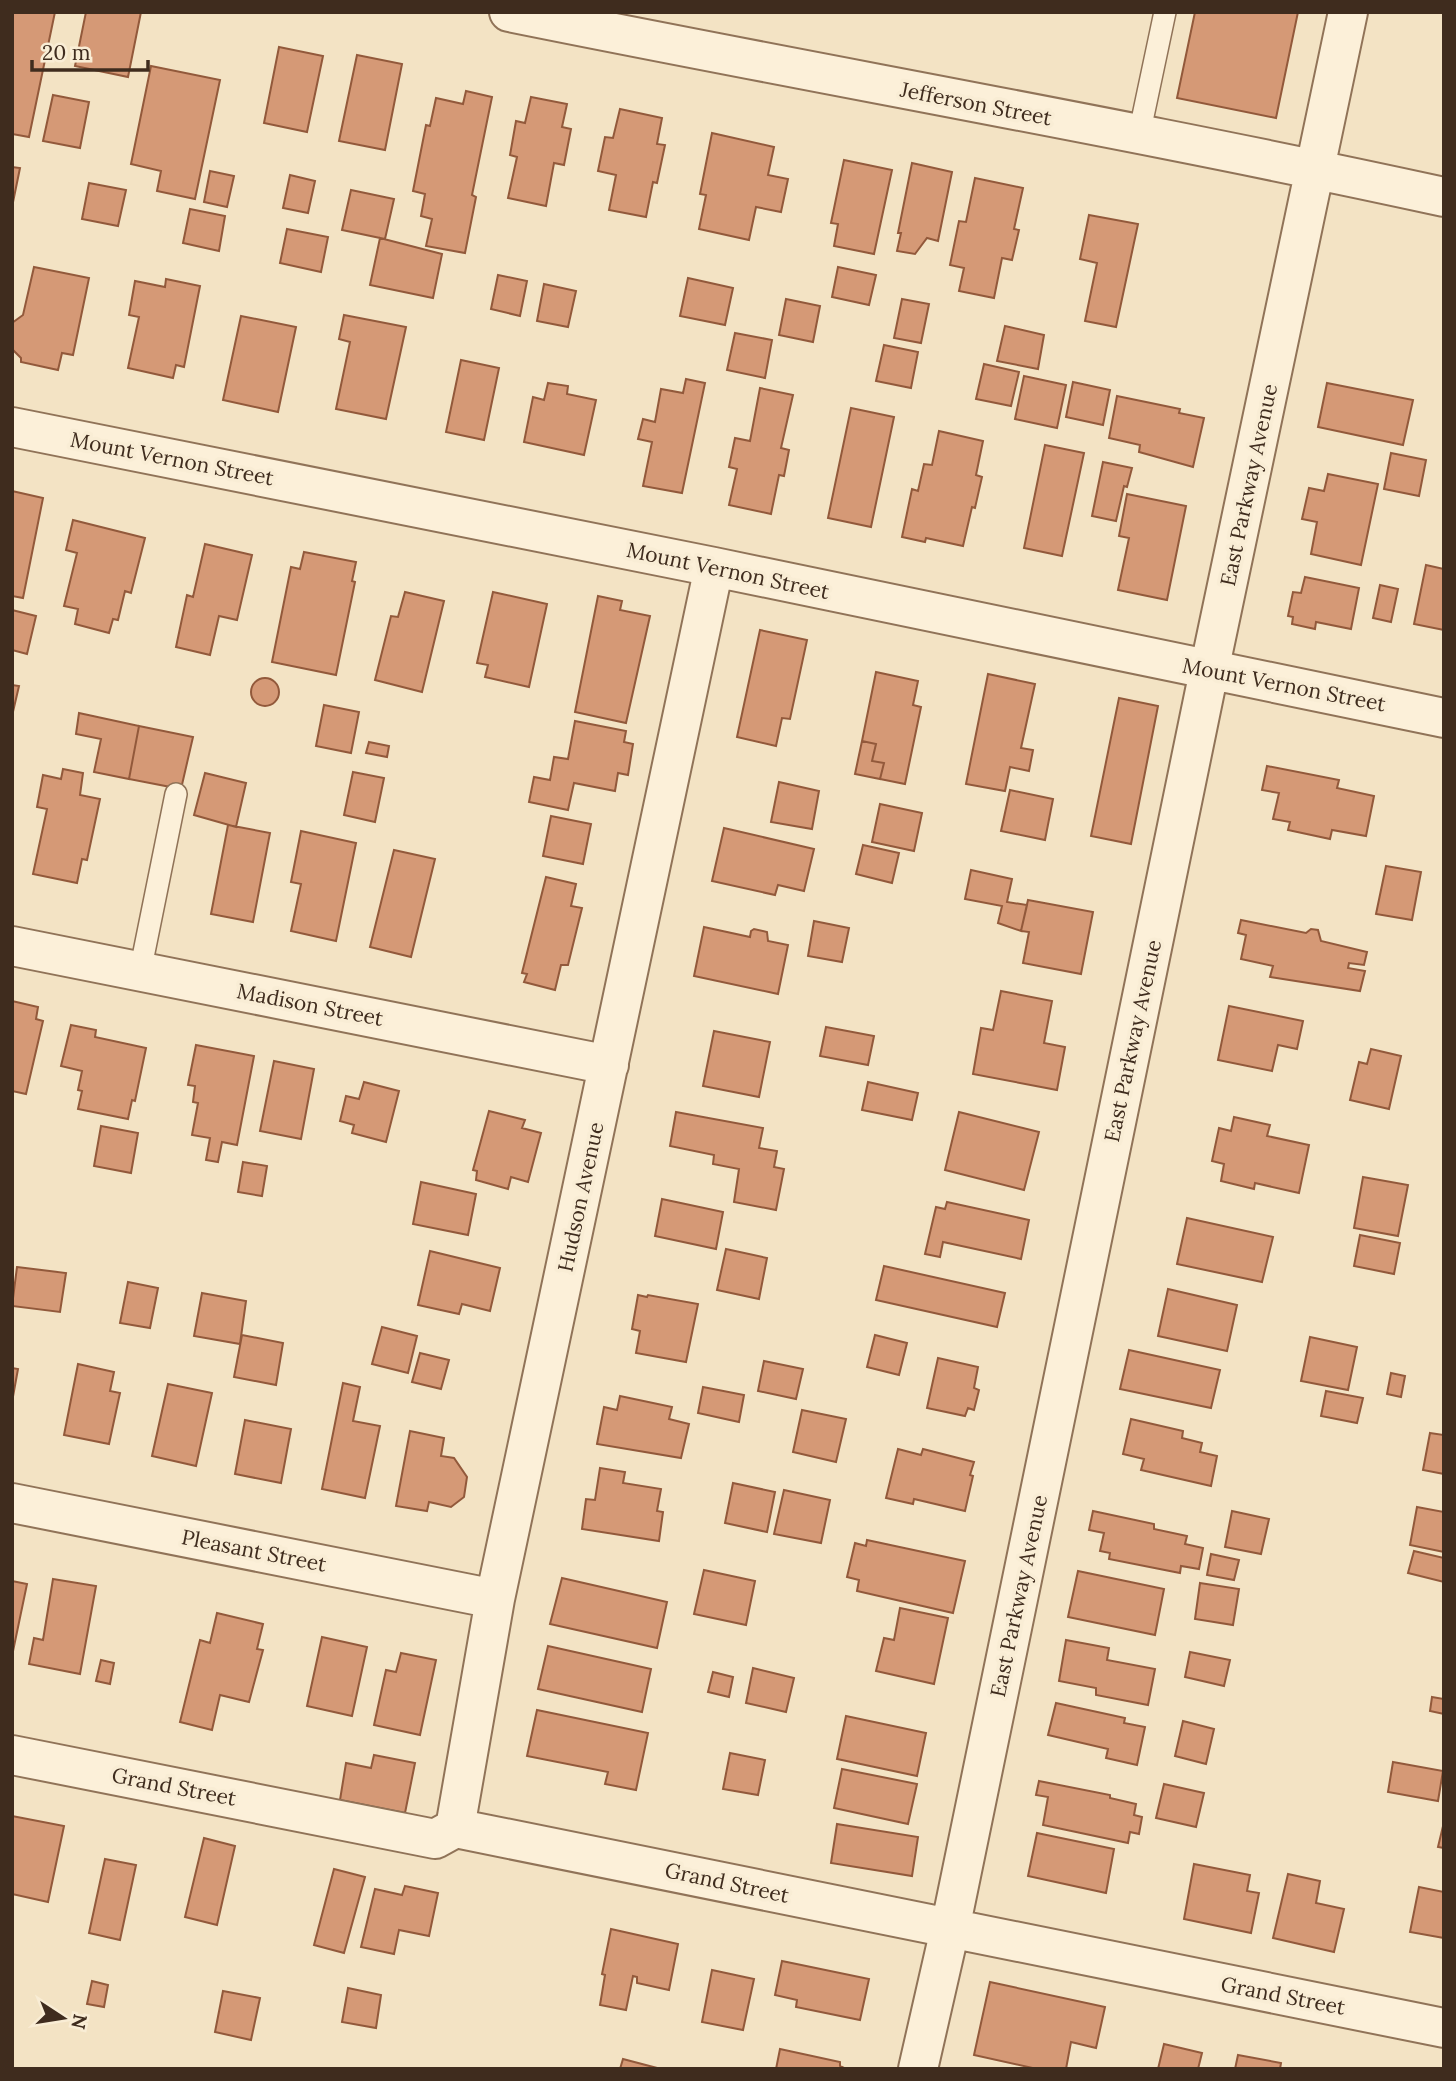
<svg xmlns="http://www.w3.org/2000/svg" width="1456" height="2081" font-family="Lora,serif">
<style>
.building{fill:#d59976;stroke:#92593b;stroke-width:2}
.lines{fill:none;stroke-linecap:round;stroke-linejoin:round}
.lane-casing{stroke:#907358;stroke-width:24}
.street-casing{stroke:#907358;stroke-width:42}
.lane{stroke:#fcf0d9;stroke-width:21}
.street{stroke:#fcf0d9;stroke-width:38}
.labels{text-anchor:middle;stroke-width:7;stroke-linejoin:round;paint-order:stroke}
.street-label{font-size:21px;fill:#3f2c1e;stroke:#f9edd5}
</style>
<rect width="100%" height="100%" fill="#f3e3c4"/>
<path class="building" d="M 12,12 L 55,12 L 29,137 L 12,134 Z
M 86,12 L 141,12 L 128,77 L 75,66 Z
M 1195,12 L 1298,12 L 1276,118 L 1177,98 Z
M 279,47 L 323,56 L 307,132 L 264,123 Z
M 357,55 L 402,64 L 385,150 L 339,141 Z
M 151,66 L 220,80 L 195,199 L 157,191 L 161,171 L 131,164 Z
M 466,91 L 492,97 L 472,195 L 476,197 L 465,253 L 426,246 L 432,219 L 421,216 L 425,194 L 413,191 L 426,125 L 430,126 L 436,98 L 463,104 Z
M 53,95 L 89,102 L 80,148 L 43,141 Z
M 531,97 L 567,104 L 562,127 L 571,129 L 564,165 L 554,163 L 546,206 L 508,198 L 517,157 L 510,155 L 516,121 L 525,123 Z
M 620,109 L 662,118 L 657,144 L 665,145 L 657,183 L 653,182 L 646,217 L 609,210 L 616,175 L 598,171 L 605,137 L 613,138 Z
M 712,133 L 774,147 L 768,175 L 788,179 L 781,212 L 756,207 L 749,240 L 699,229 L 706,195 L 700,194 Z
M 844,160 L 892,170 L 874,254 L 834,246 L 838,224 L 831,223 Z
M 912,163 L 952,172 L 938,241 L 927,238 L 915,254 L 897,251 L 901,233 L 898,233 Z
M 12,167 L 20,168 L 12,207 Z
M 210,171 L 234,176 L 227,207 L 204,202 Z
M 290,175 L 315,181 L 308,213 L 283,208 Z
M 975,178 L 1023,188 L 1014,229 L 1019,230 L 1012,260 L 1002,258 L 994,298 L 959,291 L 964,268 L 950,265 L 959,221 L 966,222 Z
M 89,183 L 126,190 L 118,226 L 82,219 Z
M 351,190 L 394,199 L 385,239 L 342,230 Z
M 190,209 L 225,216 L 219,251 L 183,243 Z
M 1089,215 L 1138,224 L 1116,327 L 1085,321 L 1097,263 L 1080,259 Z
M 287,229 L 328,237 L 321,272 L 280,263 Z
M 380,238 L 442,254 L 433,298 L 370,285 Z
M 34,267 L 89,278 L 73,355 L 62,353 L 58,370 L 21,362 L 21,358 L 12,349 L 12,323 L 23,315 Z
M 838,267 L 876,275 L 869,305 L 832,297 Z
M 498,275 L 527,281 L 520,316 L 491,309 Z
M 688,278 L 733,288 L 725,325 L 680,316 Z
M 166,279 L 200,286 L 184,367 L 176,365 L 173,378 L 128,368 L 139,317 L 129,315 L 135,281 L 165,287 Z
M 544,284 L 576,291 L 568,327 L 537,321 Z
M 786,299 L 820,306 L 813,342 L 779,335 Z
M 902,299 L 929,304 L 921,343 L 894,338 Z
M 344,315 L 406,327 L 386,419 L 336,409 L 350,342 L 339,339 Z
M 241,316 L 296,327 L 278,412 L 223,400 Z
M 1005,326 L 1044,335 L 1038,369 L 997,361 Z
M 735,333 L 772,340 L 765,378 L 727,370 Z
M 884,345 L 918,352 L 911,388 L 876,381 Z
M 461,360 L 499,368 L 484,440 L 446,432 Z
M 984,364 L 1019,372 L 1011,406 L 976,399 Z
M 1024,376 L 1066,385 L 1057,428 L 1015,419 Z
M 686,379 L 705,383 L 682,493 L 643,486 L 652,442 L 638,439 L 643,419 L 655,422 L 661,389 L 683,393 Z
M 1073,382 L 1110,390 L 1103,425 L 1066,417 Z
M 548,383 L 568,386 L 567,394 L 596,400 L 584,455 L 524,442 L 533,397 L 544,400 Z
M 1327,383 L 1413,400 L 1403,445 L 1318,427 Z
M 760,388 L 793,395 L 781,448 L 789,450 L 784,476 L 779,475 L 771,514 L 729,505 L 737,469 L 729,467 L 735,438 L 750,441 Z
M 1117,396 L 1180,409 L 1179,413 L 1204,418 L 1193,467 L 1139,452 L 1140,445 L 1109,438 Z
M 851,408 L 894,417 L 871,527 L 828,518 Z
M 939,431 L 983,441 L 976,475 L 982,477 L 975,508 L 972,507 L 963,546 L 926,538 L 925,542 L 902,537 L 912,489 L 918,491 L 924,464 L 932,465 Z
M 1045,445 L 1084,453 L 1062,556 L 1024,548 Z
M 1391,453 L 1426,460 L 1419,496 L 1384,489 Z
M 1103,462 L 1132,468 L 1127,487 L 1124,486 L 1116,521 L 1092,516 Z
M 1328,474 L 1378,484 L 1361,565 L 1311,554 L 1317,522 L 1302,519 L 1309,488 L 1324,491 Z
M 12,491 L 43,498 L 23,598 L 12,596 Z
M 1127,494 L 1186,506 L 1167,600 L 1118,590 L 1129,538 L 1119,536 Z
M 73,520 L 145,538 L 131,593 L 125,591 L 118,620 L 113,619 L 109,633 L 75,624 L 78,609 L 64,606 L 77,553 L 66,550 Z
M 205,544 L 252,555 L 237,620 L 219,616 L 210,655 L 176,647 L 187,595 L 193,597 Z
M 304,552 L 356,562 L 352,581 L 355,582 L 336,675 L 272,662 L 291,567 L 300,569 Z
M 1426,565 L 1444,569 L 1444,630 L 1414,624 Z
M 1305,577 L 1359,588 L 1351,629 L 1316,622 L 1315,629 L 1292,624 L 1293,617 L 1288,616 L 1293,592 L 1301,593 Z
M 1380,585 L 1398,589 L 1391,622 L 1373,618 Z
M 405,592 L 444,601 L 422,692 L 375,680 L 391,616 L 398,617 Z
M 493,592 L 547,604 L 529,687 L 485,677 L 488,665 L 477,663 Z
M 598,596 L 622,601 L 620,610 L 650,616 L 626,723 L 575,712 Z
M 12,610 L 36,616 L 27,654 L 12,650 Z
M 760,630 L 807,640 L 790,719 L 782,718 L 776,746 L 737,737 Z
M 876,672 L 918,681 L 913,705 L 921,707 L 905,784 L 880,779 L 884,763 L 872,761 L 876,744 L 862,741 Z
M 988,674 L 1035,684 L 1021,748 L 1033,750 L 1029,771 L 1010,767 L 1005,791 L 966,784 Z
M251 692a14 14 0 1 1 28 0a14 14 0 1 1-28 0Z
M 12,685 L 19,686 L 12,716 Z
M 1119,698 L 1158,706 L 1131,844 L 1091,836 Z
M 324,705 L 359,712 L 351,753 L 316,746 Z
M 79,713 L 139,726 L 129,779 L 94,772 L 101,739 L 76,734 Z
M 575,721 L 626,731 L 624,742 L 633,744 L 628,775 L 618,773 L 615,791 L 574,783 L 568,810 L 529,802 L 534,777 L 550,780 L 554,757 L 568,759 Z
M 139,726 L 193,737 L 181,789 L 129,779 Z
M 862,741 L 876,744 L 872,761 L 884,763 L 880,779 L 855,774 Z
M 369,742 L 389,746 L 387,757 L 366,753 Z
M 1267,766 L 1339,780 L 1337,788 L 1374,796 L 1366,836 L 1332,830 L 1330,839 L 1288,830 L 1290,822 L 1273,819 L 1279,793 L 1262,790 Z
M 63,769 L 83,773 L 80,795 L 100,799 L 87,860 L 82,859 L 77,883 L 33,874 L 47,809 L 37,807 L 43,775 L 61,779 Z
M 353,772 L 384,778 L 375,822 L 344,815 Z
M 205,773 L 246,783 L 236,827 L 194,815 Z
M 779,782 L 819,791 L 812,829 L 771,822 Z
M 1010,790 L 1053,799 L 1045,840 L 1001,831 Z
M 880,804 L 922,813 L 914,851 L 872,842 Z
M 551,816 L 591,824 L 583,864 L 543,856 Z
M 228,825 L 270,833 L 253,922 L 211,914 Z
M 724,828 L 814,849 L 804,891 L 778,885 L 775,895 L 712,881 Z
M 301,831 L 356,843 L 336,941 L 291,931 L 301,884 L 291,882 Z
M 863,845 L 899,853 L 892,883 L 856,874 Z
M 394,850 L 435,859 L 411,957 L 370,947 Z
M 1386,866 L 1421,872 L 1412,920 L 1376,914 Z
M 971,870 L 1012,879 L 1007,902 L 1027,905 L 1021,931 L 998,923 L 1002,906 L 965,899 Z
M 546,877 L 576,884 L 571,906 L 582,908 L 568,965 L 561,965 L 555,990 L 524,982 L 527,974 L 522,973 Z
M 1028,900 L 1093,912 L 1081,974 L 1023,963 L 1029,932 L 1021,931 Z
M 1241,920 L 1306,933 L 1311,929 L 1318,930 L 1321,941 L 1367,952 L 1364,965 L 1349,963 L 1348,968 L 1365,971 L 1360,991 L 1270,977 L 1273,966 L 1241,959 L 1246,935 L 1238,933 Z
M 814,921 L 849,928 L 842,962 L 808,956 Z
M 704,927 L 750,937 L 751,931 L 754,929 L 767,932 L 768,941 L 788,945 L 778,994 L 694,976 Z
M 1001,991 L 1052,1001 L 1044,1043 L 1065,1047 L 1057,1090 L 973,1074 L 981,1028 L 993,1030 Z
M 12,1001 L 38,1007 L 36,1019 L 43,1021 L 26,1094 L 12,1091 Z
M 1229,1006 L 1303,1021 L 1297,1049 L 1278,1045 L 1272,1071 L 1218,1060 Z
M 71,1025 L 96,1030 L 95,1037 L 146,1048 L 135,1101 L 132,1100 L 128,1119 L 78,1109 L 82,1091 L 78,1090 L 82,1071 L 61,1066 Z
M 826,1027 L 874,1036 L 868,1065 L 820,1056 Z
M 714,1031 L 770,1042 L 759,1097 L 703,1086 Z
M 196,1045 L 254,1056 L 237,1145 L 222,1142 L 218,1162 L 206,1160 L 210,1138 L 192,1135 L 198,1103 L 193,1102 L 195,1086 L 188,1085 Z
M 1371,1049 L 1401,1056 L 1389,1109 L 1350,1100 L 1359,1062 L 1367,1064 Z
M 274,1061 L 314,1069 L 301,1139 L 260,1131 Z
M 364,1082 L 399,1091 L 386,1142 L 352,1133 L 354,1125 L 340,1121 L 346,1096 L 359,1099 Z
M 868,1082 L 918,1093 L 912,1120 L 862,1110 Z
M 489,1111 L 525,1120 L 522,1128 L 541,1133 L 528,1182 L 511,1177 L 508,1189 L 476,1180 L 477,1171 L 473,1170 Z
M 676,1112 L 763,1128 L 759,1148 L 777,1151 L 774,1167 L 784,1169 L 776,1210 L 734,1202 L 739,1169 L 713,1164 L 714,1155 L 670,1146 Z
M 959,1112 L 1039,1132 L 1024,1190 L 945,1170 Z
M 1234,1117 L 1270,1125 L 1267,1136 L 1309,1145 L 1299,1193 L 1255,1183 L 1254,1189 L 1221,1181 L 1224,1164 L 1212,1161 L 1219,1128 L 1231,1131 Z
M 101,1126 L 138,1133 L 131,1173 L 94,1166 Z
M 243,1162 L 267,1166 L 262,1196 L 238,1192 Z
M 1363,1177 L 1408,1185 L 1398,1236 L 1354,1228 Z
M 421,1182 L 476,1194 L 468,1235 L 413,1224 Z
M 662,1199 L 723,1212 L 716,1249 L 655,1236 Z
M 947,1202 L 1029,1220 L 1021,1259 L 943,1242 L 940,1257 L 925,1254 L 936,1207 L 945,1209 Z
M 1187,1218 L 1273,1237 L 1262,1282 L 1177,1264 Z
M 1360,1235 L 1400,1243 L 1394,1274 L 1354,1266 Z
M 726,1249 L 767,1258 L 759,1299 L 717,1290 Z
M 430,1251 L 500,1268 L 490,1311 L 462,1304 L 459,1314 L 418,1305 Z
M 884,1266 L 1005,1293 L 997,1327 L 876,1300 Z
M 17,1267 L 66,1273 L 60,1312 L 12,1306 Z
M 128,1282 L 158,1288 L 150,1328 L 120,1323 Z
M 1168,1289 L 1237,1305 L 1227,1351 L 1158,1336 Z
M 202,1293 L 246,1301 L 240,1344 L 194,1336 Z
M 638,1295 L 647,1297 L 648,1295 L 698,1304 L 686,1362 L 636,1353 L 640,1331 L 632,1329 Z
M 382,1327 L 417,1336 L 408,1373 L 372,1364 Z
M 242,1335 L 283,1343 L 276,1385 L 234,1377 Z
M 875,1335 L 907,1343 L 899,1375 L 867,1367 Z
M 1310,1337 L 1357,1347 L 1348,1390 L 1301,1381 Z
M 1129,1350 L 1220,1370 L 1211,1408 L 1120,1389 Z
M 420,1353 L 449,1360 L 441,1389 L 412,1382 Z
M 938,1358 L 978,1367 L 974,1388 L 979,1390 L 974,1410 L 968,1408 L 965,1416 L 927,1408 Z
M 764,1361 L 803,1369 L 796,1399 L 758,1391 Z
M 78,1364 L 114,1372 L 110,1391 L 120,1393 L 109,1444 L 64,1435 Z
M 12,1368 L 18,1369 L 12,1402 Z
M 1391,1373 L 1405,1376 L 1401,1397 L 1387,1394 Z
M 343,1383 L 360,1387 L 353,1421 L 380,1426 L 365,1498 L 322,1489 Z
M 168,1384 L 212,1393 L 196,1466 L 152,1456 Z
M 703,1387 L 744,1395 L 739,1422 L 698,1413 Z
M 1326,1391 L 1363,1398 L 1357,1423 L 1321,1416 Z
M 620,1396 L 672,1407 L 669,1419 L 689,1424 L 681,1458 L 597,1444 L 604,1407 L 617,1410 Z
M 802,1410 L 846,1419 L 836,1462 L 793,1452 Z
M 1131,1419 L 1183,1431 L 1182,1438 L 1202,1443 L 1200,1452 L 1217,1456 L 1211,1486 L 1141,1470 L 1144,1459 L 1123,1454 Z
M 245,1420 L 291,1429 L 281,1483 L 235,1474 Z
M 410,1431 L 444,1438 L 441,1456 L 454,1458 L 467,1477 L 464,1497 L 451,1507 L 429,1502 L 427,1511 L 396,1506 Z
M 1430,1433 L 1444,1435 L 1444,1474 L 1423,1470 Z
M 898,1449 L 921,1455 L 923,1449 L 974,1462 L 970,1475 L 973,1476 L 965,1511 L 914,1499 L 913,1504 L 886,1498 Z
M 600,1468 L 625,1472 L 623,1483 L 661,1489 L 657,1511 L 663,1512 L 659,1541 L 582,1529 L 586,1499 L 595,1500 Z
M 733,1483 L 775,1492 L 767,1532 L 725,1523 Z
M 784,1490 L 830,1500 L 821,1543 L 774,1534 Z
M 1417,1507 L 1444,1512 L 1444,1552 L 1410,1545 Z
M 1093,1511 L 1154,1524 L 1154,1529 L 1187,1536 L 1185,1544 L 1203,1548 L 1199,1569 L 1181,1566 L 1180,1573 L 1109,1559 L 1110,1553 L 1100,1551 L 1104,1533 L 1089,1530 Z
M 1232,1511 L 1269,1519 L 1261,1554 L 1225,1547 Z
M 867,1540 L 965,1561 L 953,1613 L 857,1591 L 859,1580 L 847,1577 L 855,1543 L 866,1546 Z
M 1414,1551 L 1444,1558 L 1444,1582 L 1408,1573 Z
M 1211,1554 L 1239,1560 L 1234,1580 L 1207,1575 Z
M 704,1570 L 755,1581 L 746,1625 L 694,1614 Z
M 1078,1571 L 1164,1589 L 1155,1635 L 1068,1617 Z
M 562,1578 L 667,1602 L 657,1648 L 550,1624 Z
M 53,1579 L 96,1586 L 80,1674 L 29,1664 L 34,1638 L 43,1640 Z
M 12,1581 L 27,1584 L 12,1656 Z
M 1200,1583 L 1239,1589 L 1233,1625 L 1195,1619 Z
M 900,1608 L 948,1618 L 934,1684 L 876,1671 L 884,1638 L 894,1640 Z
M 217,1613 L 263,1624 L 257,1649 L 263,1650 L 249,1702 L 220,1695 L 212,1730 L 180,1722 L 200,1640 L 210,1643 Z
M 322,1637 L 367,1647 L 352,1716 L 307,1706 Z
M 1066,1640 L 1109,1648 L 1107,1660 L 1155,1669 L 1148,1705 L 1096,1695 L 1096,1688 L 1059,1681 Z
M 548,1646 L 651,1669 L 642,1712 L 538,1689 Z
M 1190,1652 L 1230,1660 L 1224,1686 L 1185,1677 Z
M 401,1653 L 436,1660 L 420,1735 L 374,1725 L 386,1670 L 396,1672 Z
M 101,1660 L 114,1663 L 110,1684 L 96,1681 Z
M 753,1668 L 794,1678 L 786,1712 L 746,1703 Z
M 713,1672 L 733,1677 L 729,1697 L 708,1692 Z
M 1432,1697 L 1444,1699 L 1444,1714 L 1430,1711 Z
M 1056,1703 L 1125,1718 L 1124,1723 L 1145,1727 L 1137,1765 L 1106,1758 L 1108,1749 L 1048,1735 Z
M 537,1710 L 648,1733 L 636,1790 L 605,1784 L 608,1772 L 527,1756 Z
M 846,1716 L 926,1733 L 917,1776 L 837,1759 Z
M 1183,1721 L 1214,1729 L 1206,1764 L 1175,1756 Z
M 730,1753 L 765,1760 L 758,1795 L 723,1789 Z
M 374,1755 L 415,1763 L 405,1813 L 340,1800 L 346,1763 L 371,1768 Z
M 1393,1762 L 1443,1771 L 1438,1801 L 1388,1792 Z
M 842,1769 L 917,1784 L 908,1824 L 834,1808 Z
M 1039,1781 L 1110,1795 L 1110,1798 L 1136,1804 L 1134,1815 L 1142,1817 L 1139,1834 L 1130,1832 L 1128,1843 L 1043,1825 L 1048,1797 L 1036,1795 Z
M 1164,1784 L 1204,1793 L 1196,1827 L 1156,1818 Z
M 12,1816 L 64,1826 L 48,1902 L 12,1894 Z
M 1444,1822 L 1444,1848 L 1438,1847 Z
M 837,1824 L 918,1837 L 912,1876 L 831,1863 Z
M 1037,1833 L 1114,1849 L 1106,1893 L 1028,1876 Z
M 204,1838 L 235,1846 L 217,1925 L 185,1917 Z
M 105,1859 L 136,1865 L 120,1940 L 89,1933 Z
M 1194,1864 L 1250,1875 L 1247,1891 L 1259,1893 L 1251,1933 L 1184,1919 Z
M 334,1869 L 365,1877 L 344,1953 L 314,1945 Z
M 1288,1874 L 1320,1881 L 1316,1903 L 1344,1909 L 1334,1952 L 1273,1938 Z
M 405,1886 L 438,1893 L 429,1936 L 399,1930 L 394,1954 L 361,1947 L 375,1889 L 402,1895 Z
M 1419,1887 L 1444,1892 L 1444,1938 L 1410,1932 Z
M 611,1929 L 678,1944 L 669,1990 L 637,1983 L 637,1977 L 633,1976 L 626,2010 L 600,2005 L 605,1975 L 602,1974 Z
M 782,1961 L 869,1979 L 860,2020 L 796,2007 L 797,2000 L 775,1995 Z
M 712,1970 L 754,1979 L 743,2030 L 702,2022 Z
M 92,1981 L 108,1985 L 104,2007 L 87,2004 Z
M 990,1982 L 1105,2007 L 1096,2048 L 1071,2042 L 1066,2069 L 1037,2069 L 974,2055 Z
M 348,1988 L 381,1995 L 376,2028 L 342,2022 Z
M 223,1991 L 260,1998 L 251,2040 L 215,2032 Z
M 1164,2044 L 1202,2053 L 1198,2069 L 1158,2069 Z
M 780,2049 L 840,2062 L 840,2066 L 846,2069 L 776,2069 Z
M 1238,2055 L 1281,2063 L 1280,2069 L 1235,2069 Z
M 623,2059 L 661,2069 L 620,2069 Z"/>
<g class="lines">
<g class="lane-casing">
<path id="lane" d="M 1139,135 L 1165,12
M 140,972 L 176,794"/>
</g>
<g class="street-casing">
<path id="street" d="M 509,12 C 820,75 1133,129 1444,197
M 12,427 L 714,567 L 1444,718
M 12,946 L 609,1065
M 12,1503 L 495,1599
M 12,1755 L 435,1839 L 455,1828 L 1444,2028
M 455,1828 L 495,1599 L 714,567
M 918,2069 L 950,1929 L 1209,671 L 1348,12"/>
</g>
<use href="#lane" class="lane"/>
<use href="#street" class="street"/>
</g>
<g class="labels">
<g class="street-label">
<text transform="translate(976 104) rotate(11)" y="7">Jefferson Street</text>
<text transform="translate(172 459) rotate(11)" y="7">Mount Vernon Street</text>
<text transform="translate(1249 485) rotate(-78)" y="7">East Parkway Avenue</text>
<text transform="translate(728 571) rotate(12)" y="7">Mount Vernon Street</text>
<text transform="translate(1284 685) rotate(11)" y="7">Mount Vernon Street</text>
<text transform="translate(310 1005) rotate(11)" y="7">Madison Street</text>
<text transform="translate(1133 1041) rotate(-78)" y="7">East Parkway Avenue</text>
<text transform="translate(581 1197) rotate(-78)" y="7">Hudson Avenue</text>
<text transform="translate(254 1551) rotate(11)" y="7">Pleasant Street</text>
<text transform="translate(1019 1596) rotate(-78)" y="7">East Parkway Avenue</text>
<text transform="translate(174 1787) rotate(11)" y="7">Grand Street</text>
<text transform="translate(727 1883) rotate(12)" y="7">Grand Street</text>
<text transform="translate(1283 1996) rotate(11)" y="7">Grand Street</text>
</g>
</g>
<rect width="1456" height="2081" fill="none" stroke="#3f2c1e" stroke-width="28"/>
<g transform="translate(63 2018) rotate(102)" stroke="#f9edd5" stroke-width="5" paint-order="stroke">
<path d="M0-5L12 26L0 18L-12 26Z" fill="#3f2c1e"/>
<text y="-10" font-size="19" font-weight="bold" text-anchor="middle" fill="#3f2c1e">N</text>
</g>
<path d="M32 60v10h116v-10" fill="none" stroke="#3f2c1e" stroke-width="3.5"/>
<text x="42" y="60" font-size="21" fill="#3f2c1e" stroke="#f9edd5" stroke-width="5" paint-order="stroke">20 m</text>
</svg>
